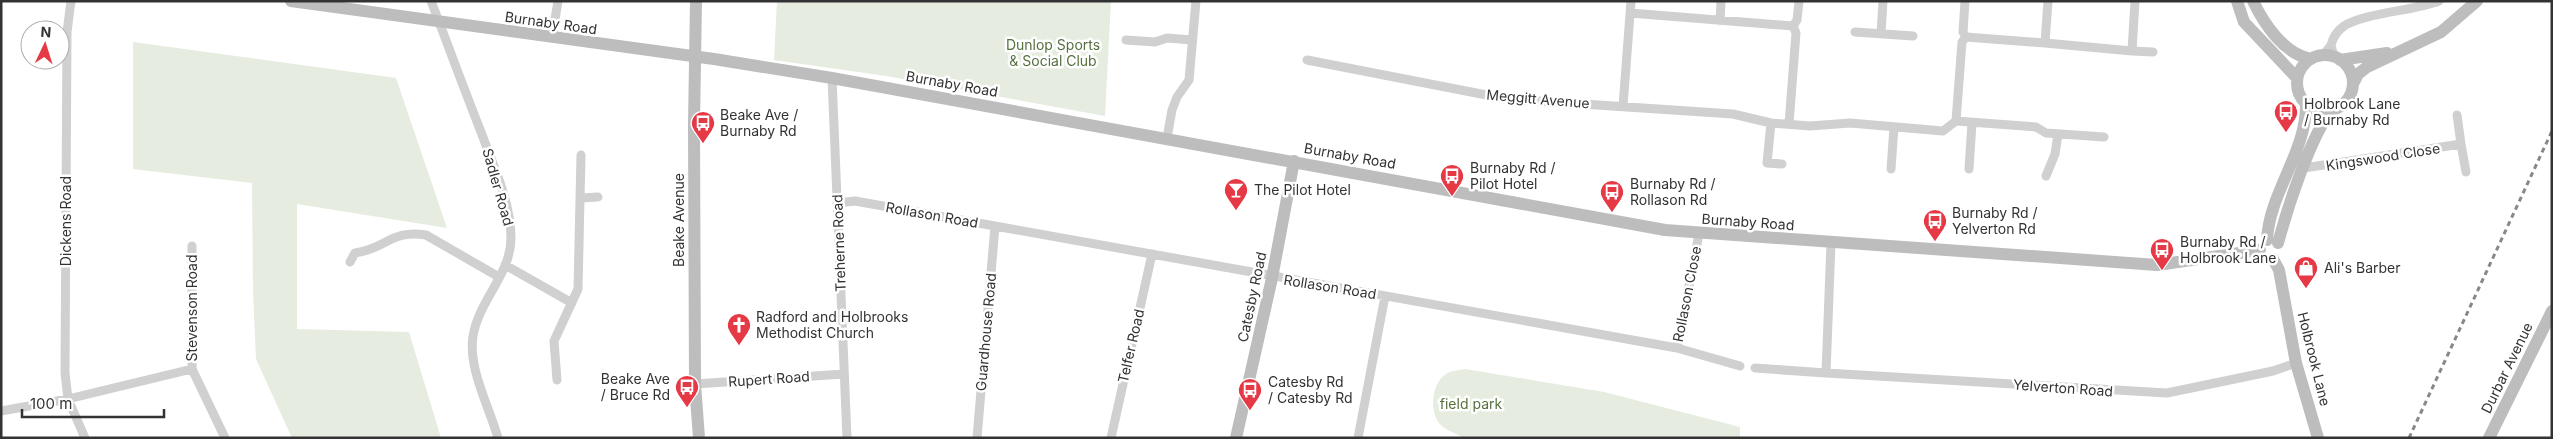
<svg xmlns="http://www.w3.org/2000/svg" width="2553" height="439" font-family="Inter,sans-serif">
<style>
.green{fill:#e6ecdf}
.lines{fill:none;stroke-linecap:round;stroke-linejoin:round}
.street{stroke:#d0d0d0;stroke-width:9}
.secondary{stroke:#bdbdbd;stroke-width:12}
.rail{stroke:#888;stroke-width:3;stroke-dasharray:5 4;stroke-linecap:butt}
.labels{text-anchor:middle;stroke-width:5;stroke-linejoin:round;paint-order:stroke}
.street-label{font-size:14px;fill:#333;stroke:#fff}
.park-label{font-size:14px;fill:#56703f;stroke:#fff}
.poi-label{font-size:14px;fill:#333;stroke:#fff;text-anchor:start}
</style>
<rect width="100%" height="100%" fill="#fff"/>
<path class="green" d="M 777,1 L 1111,1 L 1105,116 L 886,76 L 774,60 Z
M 133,42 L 396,78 L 447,228 L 297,204 L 297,329 L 409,332 L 441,438 L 292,438 L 256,359 L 253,291 L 252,183 L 133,169 Z
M 1465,369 L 1604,392 L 1740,427 L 1740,438 L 1464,438 C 1457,434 1445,430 1440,424 C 1429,412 1431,384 1446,374 C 1450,371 1460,370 1465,369 Z"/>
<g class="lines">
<path class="street" d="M 71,1 L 67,32 L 65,373 L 68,399 L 85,438
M 431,1 C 448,45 464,89 481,132 C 493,165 511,202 511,238 C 511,274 479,300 473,336 C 468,369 489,406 498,438
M 1630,13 L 1793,26
M 1720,21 L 1721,1
M 1855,32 L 1913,36
M 1881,34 L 1883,1
M 1966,37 L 2045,43 L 2048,1
M 552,38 L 558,1
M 1126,40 L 1155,42 L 1167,38 L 1192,40
M 2045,43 L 2132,51 L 2135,1
M 2331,45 C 2333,37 2337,31 2344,26 C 2364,13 2413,11 2439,1
M 2132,51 L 2153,52
M 2323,56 L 2331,45 L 2334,57
M 1307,60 L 1507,99 L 1733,114 L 1771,123 L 1810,126 L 1850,123 L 1943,131 L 1956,121 L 1962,42 L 1966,37 L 1963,32 L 1965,1
M 832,78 L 847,438
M 1623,106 L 1631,1
M 2457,115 L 2461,144
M 1956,121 L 2036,127 L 2046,133 L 2104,137
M 1771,123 L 1767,163 L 1782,164
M 1789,124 L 1796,33 L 1793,26 L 1797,20 L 1799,1
M 1167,138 L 1172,110 L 1177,97 L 1189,80 L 1196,1
M 2304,168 L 2461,144 L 2466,172
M 1891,169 L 1894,127
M 1969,169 L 1972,123
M 2046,176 L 2055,154 L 2058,134
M 581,198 L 598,197
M 837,203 L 855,201 L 1677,348 L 1740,366
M 1831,243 L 1826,373 L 2167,393 L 2273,371 L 2296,363
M 192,246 L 192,369 L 225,438
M 350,262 L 355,253 C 385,249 392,229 426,235 L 499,277
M 505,265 L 572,303
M 1677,348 L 1699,234
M 1755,368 L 1826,373
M 557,380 L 554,341 L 578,289 L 581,155
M 695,384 L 844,374
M 1,411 L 68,399 L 192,369
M 977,438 L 995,226
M 1111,438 L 1152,254
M 1358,438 L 1385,296"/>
<path class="secondary" d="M 291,1 L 714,59 L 832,78 L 1665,230 L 2157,265 L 2260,250
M 696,1 L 694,124 L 695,384 L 699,438
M 2237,1 L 2244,22 L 2296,77
M 2253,1 C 2264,24 2284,54 2311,59
M2297 83a28 28 0 1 1 56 0a28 28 0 1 1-56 0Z
M 2340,60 L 2387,53
M 2354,82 L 2358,74 L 2367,67 L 2441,32 L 2477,1
M 2267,240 C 2269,193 2307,151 2306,104
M 2278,243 C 2288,206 2309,141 2331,110
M 2273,259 L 2279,270 L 2296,363 L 2318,438
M 1236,438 L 1272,278 L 1294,161
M 2489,438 L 2552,311"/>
<path class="rail" d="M 2409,438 L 2552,131"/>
</g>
<defs>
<g id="bus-pin" transform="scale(1.25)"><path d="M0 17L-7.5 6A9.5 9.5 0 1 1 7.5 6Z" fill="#e63946" stroke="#fff"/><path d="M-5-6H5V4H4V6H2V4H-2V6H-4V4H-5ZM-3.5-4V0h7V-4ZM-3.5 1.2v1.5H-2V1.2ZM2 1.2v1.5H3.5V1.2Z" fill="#fff"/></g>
<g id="bar-pin" transform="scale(1.25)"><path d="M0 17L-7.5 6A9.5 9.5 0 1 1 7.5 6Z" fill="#e63946" stroke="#fff"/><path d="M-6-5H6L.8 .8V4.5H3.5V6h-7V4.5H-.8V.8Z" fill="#fff"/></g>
<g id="shop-pin" transform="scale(1.25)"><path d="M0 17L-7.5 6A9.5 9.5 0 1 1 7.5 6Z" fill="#e63946" stroke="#fff"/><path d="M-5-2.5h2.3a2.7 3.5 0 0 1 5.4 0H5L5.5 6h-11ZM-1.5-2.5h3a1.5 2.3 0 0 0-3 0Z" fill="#fff"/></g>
<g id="church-pin" transform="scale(1.25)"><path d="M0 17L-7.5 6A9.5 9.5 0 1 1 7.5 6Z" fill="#e63946" stroke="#fff"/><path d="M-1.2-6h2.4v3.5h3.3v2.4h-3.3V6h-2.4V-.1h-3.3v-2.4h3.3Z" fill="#fff"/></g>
</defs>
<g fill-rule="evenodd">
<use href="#bus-pin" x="2286" y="112"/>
<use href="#bus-pin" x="703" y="123"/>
<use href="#bus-pin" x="1452" y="176"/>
<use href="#bar-pin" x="1236" y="190"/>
<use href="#bus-pin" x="1612" y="192"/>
<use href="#bus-pin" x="1935" y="221"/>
<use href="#bus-pin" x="2162" y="250"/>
<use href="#shop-pin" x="2306" y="268"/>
<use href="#church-pin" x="739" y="325"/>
<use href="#bus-pin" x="687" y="387"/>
<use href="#bus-pin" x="1250" y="390"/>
</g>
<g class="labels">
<g class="street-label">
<text transform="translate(551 23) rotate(8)" y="5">Burnaby Road</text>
<text transform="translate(952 84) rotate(10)" y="5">Burnaby Road</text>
<text transform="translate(1538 99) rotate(5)" y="5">Meggitt Avenue</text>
<text transform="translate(1350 156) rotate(10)" y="5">Burnaby Road</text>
<text transform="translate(2383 157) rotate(-9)" y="5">Kingswood Close</text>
<text transform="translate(498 187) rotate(74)" y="5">Sadler Road</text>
<text transform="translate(932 215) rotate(10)" y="5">Rollason Road</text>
<text transform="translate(679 220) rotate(-90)" y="5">Beake Avenue</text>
<text transform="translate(66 221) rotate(-90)" y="5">Dickens Road</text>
<text transform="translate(1748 222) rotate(4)" y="5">Burnaby Road</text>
<text transform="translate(839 243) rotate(-92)" y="5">Treherne Road</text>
<text transform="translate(1330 287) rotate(9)" y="5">Rollason Road</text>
<text transform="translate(1687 294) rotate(-79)" y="5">Rollason Close</text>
<text transform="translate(1252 297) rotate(-78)" y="5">Catesby Road</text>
<text transform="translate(192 308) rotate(-90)" y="5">Stevenson Road</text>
<text transform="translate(986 332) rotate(-85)" y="5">Guardhouse Road</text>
<text transform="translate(1131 346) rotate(-77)" y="5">Telfer Road</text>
<text transform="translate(2314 359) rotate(76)" y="5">Holbrook Lane</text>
<text transform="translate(2507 368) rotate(-64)" y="5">Durbar Avenue</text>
<text transform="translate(769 379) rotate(-4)" y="5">Rupert Road</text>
<text transform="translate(2063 388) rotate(4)" y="5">Yelverton Road</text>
</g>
<g class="park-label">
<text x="1053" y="50">Dunlop Sports<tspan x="1053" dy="16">&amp; Social Club</tspan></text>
<text x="1471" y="409">field park</text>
</g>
<g class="poi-label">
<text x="2304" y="109">Holbrook Lane<tspan x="2304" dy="16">/ Burnaby Rd</tspan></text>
<text x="720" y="120">Beake Ave /<tspan x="720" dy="16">Burnaby Rd</tspan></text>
<text x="1470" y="173">Burnaby Rd /<tspan x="1470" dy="16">Pilot Hotel</tspan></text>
<text x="1630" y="189">Burnaby Rd /<tspan x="1630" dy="16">Rollason Rd</tspan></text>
<text x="1254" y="195">The Pilot Hotel</text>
<text x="1952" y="218">Burnaby Rd /<tspan x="1952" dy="16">Yelverton Rd</tspan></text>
<text x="2180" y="247">Burnaby Rd /<tspan x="2180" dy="16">Holbrook Lane</tspan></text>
<text x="2324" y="273">Ali's Barber</text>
<text x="756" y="322">Radford and Holbrooks<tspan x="756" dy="16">Methodist Church</tspan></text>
<text x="670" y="384" text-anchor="end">Beake Ave<tspan x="670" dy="16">/ Bruce Rd</tspan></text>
<text x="1268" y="387">Catesby Rd<tspan x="1268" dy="16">/ Catesby Rd</tspan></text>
</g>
</g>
<rect width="2553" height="439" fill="none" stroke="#333333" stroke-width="5"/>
<g transform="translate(45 45) rotate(4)"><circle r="24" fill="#ffffff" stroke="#adadad"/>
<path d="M0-4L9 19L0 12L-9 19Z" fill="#e63946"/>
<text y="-8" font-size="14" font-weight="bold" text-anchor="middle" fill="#333333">N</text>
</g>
<path d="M22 409v8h142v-8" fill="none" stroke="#333333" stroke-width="2.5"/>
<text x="30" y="409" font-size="15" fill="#333333" stroke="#ffffff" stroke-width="4" paint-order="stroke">100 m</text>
</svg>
